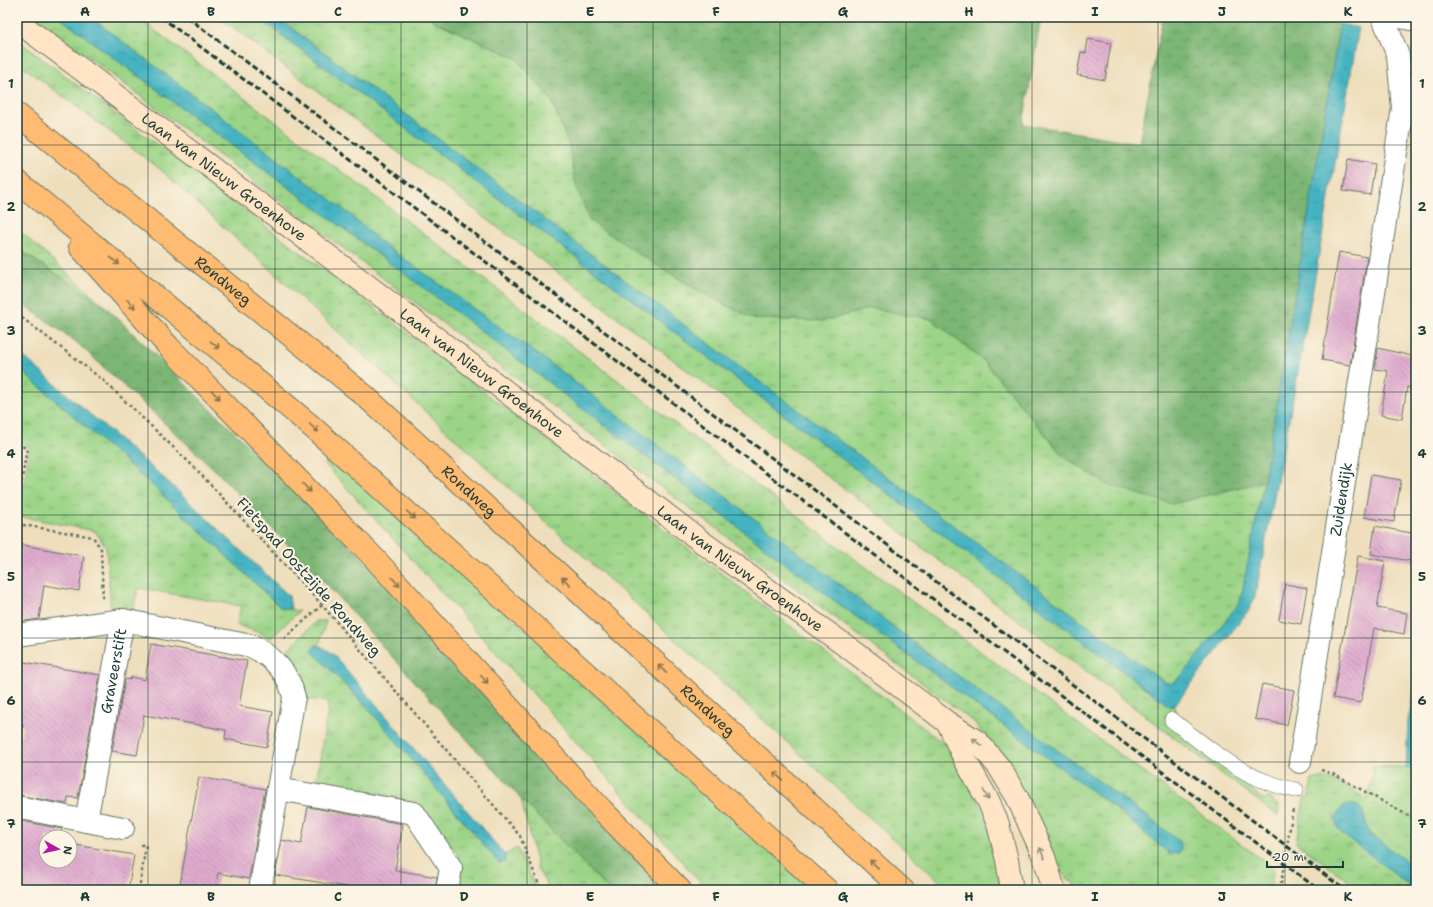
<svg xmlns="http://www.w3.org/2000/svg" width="1433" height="907" font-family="'Shantell Sans',sans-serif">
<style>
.grass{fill:url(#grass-tufts);stroke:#5d885e}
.forest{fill:url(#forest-crowns);stroke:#4e7a54}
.water{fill:url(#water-ripples);stroke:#32787a}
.building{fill:url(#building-back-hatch)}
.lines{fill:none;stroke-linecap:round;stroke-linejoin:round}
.lane-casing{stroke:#677564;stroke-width:16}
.street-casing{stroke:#677564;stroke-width:24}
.secondary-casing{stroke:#677564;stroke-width:24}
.highway-casing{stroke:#677564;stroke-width:24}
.path{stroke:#677564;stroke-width:2.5;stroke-dasharray:3 3;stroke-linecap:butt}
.lane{stroke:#fff;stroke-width:15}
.street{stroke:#fff;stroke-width:22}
.secondary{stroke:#ffe4c6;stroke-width:22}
.highway{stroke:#febb71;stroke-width:22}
.rail{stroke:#1f3d34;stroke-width:3;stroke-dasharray:6 3;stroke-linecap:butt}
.oneway{stroke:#83764f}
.oneway2{stroke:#8f907d}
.grid{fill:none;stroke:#1f3d34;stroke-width:1;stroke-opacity:0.55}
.labels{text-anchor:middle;stroke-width:4;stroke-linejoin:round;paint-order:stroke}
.street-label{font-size:15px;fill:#1f3d34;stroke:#fcf5e5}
.neatline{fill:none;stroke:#1f3d34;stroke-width:1.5}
.grid-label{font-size:13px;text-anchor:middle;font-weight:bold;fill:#1f3d34}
</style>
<defs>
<pattern id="grass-tufts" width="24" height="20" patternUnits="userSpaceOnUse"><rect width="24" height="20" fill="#9bd487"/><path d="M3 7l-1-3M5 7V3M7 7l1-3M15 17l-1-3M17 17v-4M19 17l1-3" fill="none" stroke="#7ead6f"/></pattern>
<pattern id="forest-crowns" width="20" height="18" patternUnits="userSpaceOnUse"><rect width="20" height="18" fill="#7cb674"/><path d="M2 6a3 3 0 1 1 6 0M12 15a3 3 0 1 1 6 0" fill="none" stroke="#659560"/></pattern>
<pattern id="water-ripples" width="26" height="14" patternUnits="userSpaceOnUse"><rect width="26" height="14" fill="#45b3c1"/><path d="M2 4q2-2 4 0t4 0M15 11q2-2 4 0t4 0" fill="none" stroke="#39939e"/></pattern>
<pattern id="building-back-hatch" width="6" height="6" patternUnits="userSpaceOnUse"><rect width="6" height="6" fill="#e0accf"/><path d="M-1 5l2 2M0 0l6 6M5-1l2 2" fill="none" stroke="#b58da9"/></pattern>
</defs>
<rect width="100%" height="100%" fill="#fcf5e5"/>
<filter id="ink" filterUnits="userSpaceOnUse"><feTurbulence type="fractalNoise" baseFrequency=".025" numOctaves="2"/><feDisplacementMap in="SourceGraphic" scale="8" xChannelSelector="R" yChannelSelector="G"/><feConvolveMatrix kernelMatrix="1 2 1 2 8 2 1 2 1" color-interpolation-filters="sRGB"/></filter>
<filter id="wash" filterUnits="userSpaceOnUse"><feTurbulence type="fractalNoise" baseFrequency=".012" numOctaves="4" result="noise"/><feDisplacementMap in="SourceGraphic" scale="16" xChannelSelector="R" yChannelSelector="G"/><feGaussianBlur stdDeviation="0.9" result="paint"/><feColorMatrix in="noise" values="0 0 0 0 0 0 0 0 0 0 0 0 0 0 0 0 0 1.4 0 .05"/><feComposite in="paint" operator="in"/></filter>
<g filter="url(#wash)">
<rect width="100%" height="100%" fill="#eedebc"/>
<path class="grass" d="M 35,17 L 59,17 L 456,312 L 839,604 L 1111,805 L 1170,854 L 1181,850 L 1179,841 L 909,639 L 794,549 L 547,361 L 379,241 L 346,211 L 90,17 L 137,17 L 821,534 L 1272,867 L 1274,869 L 1270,890 L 1081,890 L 1058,870 L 1003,760 L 974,722 Z
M 219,17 L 258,17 L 1169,706 L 1174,706 L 1178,714 L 1223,751 L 1174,712 L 1164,722 L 1222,768 L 1233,774 L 1233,775 C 1244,781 1253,792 1264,800 L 1270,797 L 1275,804 L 1279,805 L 1278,816 Z
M 277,17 L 430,17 L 432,20 L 516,58 L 552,101 L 569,146 L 576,185 L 647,259 L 704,294 L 754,319 L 824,321 L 871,308 L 931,319 L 984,361 L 1063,456 L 1172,504 L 1264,481 L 1240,603 L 1179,679 L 1169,684 L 1153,674 L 724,355 Z
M 17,40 L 347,287 L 947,746 L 982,807 L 992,835 L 1001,890 L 949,890 L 160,169 L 17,62 Z
M 1416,45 L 1416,65 L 1411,74 L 1408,58 Z
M 17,229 L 106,307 L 17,248 Z
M 17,367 L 152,485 L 281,608 L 299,611 L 270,639 L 261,633 L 237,625 L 241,606 L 138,588 L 133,611 L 111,611 L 106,547 L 95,531 L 18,516 L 30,448 L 17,439 Z
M 329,453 L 813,890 L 707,890 L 531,691 L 325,464 Z
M 316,621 L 326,621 L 319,645 L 315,646 L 312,651 L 369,709 L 499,863 L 505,862 L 505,855 L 517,848 L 537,890 L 457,890 L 460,877 L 458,855 L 439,829 L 414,802 L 316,783 L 329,702 L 306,699 C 302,682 297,665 283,654 Z
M 1373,767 L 1416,767 L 1416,869 L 1369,833 L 1362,810 L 1344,805 L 1389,870 L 1415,890 L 1361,890 L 1296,843 L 1304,798 L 1309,798 L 1312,780 C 1331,774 1352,791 1368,799 Z
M 521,799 L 609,890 L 550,890 L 538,870 Z"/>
<path class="forest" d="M 430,17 L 1041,17 L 1023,124 L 1139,143 L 1163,17 L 1277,17 L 1340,24 L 1264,481 L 1172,504 L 1106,484 L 1063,456 L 984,361 L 931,319 L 871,308 L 824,321 L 754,319 L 704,294 L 647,259 L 590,221 L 576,185 L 569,146 L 552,101 L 516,58 L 432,20 Z
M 17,248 L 106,307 L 350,545 L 665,890 L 609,890 L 521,799 L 328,586 L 212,467 L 75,341 L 17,300 Z"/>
<path class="water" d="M 59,17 L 90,17 L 346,211 L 379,241 L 547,361 L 794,549 L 909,639 L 1179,841 L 1181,850 L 1179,853 L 1170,854 L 1111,805 L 839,604 L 456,312 Z
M 258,17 L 277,17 L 724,355 L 1153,674 L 1169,684 L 1179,679 L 1240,602 L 1264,481 L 1340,24 L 1359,28 L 1299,367 L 1255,597 L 1249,610 L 1174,706 L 1169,706 Z
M 17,351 L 164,478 L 289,596 L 291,609 L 281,608 L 152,485 L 17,367 Z
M 319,645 L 332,653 L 505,855 L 505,862 L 499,863 L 369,709 L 312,651 L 315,646 Z
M 1416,680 L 1416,774 L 1406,767 L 1408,720 Z
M 1344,805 L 1356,805 L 1362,810 L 1369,833 L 1416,869 L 1416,890 L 1340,832 L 1334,819 Z"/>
<g id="blocks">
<path class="building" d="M 1088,39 L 1111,43 L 1105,80 L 1077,75 L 1081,52 L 1086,53 Z
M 1348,159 L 1375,164 L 1370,195 L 1343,191 Z
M 1339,252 L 1367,257 L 1350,365 L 1322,360 Z
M 1378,348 L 1416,357 L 1416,388 L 1407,387 L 1402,419 L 1381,415 L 1388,371 L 1375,369 Z
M 1371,475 L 1401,480 L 1394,522 L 1364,517 Z
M 1375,526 L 1416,534 L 1416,562 L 1371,554 Z
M 17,544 L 84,556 L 79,591 L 44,585 L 39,619 L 17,622 Z
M 1358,556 L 1385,561 L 1377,608 L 1407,613 L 1404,634 L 1374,628 L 1361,703 L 1333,698 Z
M 1285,584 L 1307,588 L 1301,624 L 1279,620 Z
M 151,644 L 247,661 L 239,706 L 273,712 L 267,747 L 225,739 L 226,730 L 144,715 L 137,755 L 112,751 L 125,679 L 130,680 L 131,677 L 145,680 Z
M 24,662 L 100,675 L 78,798 L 68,797 L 67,804 L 17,795 L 17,760 L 23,725 L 17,724 L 17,705 Z
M 1262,684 L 1294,690 L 1287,725 L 1255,719 Z
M 199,777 L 265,789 L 249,879 L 218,873 L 215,890 L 179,890 Z
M 308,807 L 403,824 L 395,870 L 437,877 L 435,890 L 365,890 L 275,875 L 282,840 L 301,844 Z
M 17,820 L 62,829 L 60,837 L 46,837 L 46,861 L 70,861 L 70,844 L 134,855 L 128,890 L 17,890 Z"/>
</g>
</g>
<g filter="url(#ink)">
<use href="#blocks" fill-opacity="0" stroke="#677564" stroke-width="1"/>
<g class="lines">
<g class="lane-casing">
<path id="lane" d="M 1172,720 C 1209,749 1248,782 1296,790"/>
</g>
<g class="street-casing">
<g id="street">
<path d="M 1399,17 L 1416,20"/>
<path d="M 17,635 L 123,620"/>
<path id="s1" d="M 1300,762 L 1403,108 L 1398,56 L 1383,17"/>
<path id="s2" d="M 17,807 L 86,821 L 123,620 L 251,646 C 272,656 289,673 294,697 L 278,789 L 414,813 L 451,868 L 447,890"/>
<path d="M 86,821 L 123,828"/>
<path d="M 260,890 L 278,789"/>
</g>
</g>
<g class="secondary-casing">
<g id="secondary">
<path id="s3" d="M 17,21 L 355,276 L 702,542 L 857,654 L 948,723 L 978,742 L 999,767 L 1017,797 L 1044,857 L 1054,890"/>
<path d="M 948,723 L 964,758 L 989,802 L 998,824 L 1007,860 L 1012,890"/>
</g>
</g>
<g class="highway-casing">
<g id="highway">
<path id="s4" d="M 17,114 L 364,395 L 903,890"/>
<path d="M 17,181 L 310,425 L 827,890"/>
<path d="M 80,247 L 169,347 L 375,559 L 602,810 L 680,890"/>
</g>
</g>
<path class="path" d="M 17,314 L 103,380 L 195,468 L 322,605 L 520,836 L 541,890
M 17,443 L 27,449 L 17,508
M 17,524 L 93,537 L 101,549 L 103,599
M 284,639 L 322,605
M 1321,770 L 1335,775 L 1416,820
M 139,890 L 146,845 L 141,845
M 1280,890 L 1293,809"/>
<use href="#lane" class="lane"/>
<use href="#street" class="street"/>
<use href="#secondary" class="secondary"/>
<use href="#highway" class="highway"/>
<path class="rail" d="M 161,17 L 1319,890
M 187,17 L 1345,890"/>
</g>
<defs><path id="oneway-shaft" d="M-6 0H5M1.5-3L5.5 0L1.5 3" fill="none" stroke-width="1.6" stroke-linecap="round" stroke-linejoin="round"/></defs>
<g class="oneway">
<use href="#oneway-shaft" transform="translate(115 261) rotate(40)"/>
<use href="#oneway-shaft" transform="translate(131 304) rotate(48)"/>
<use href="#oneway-shaft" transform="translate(215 345) rotate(40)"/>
<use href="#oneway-shaft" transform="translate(216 395) rotate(46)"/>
<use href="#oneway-shaft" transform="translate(314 428) rotate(42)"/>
<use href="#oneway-shaft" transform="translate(307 488) rotate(46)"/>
<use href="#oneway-shaft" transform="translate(411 515) rotate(42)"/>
<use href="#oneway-shaft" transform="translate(566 581) rotate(-137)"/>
<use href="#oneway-shaft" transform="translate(396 582) rotate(48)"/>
<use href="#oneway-shaft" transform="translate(662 669) rotate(-137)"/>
<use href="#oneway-shaft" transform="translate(484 679) rotate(48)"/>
<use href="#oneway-shaft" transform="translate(778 776) rotate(-137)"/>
<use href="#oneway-shaft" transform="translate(874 864) rotate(-137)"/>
</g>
<g class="oneway2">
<use href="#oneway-shaft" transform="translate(977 742) rotate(-140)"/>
<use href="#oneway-shaft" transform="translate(986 795) rotate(62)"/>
<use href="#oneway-shaft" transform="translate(1042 853) rotate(-111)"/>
</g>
</g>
<path class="grid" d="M 148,17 L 148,890M 275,17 L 275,890M 401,17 L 401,890M 527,17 L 527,890M 653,17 L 653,890M 780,17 L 780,890M 906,17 L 906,890M 1032,17 L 1032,890M 1158,17 L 1158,890M 1285,17 L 1285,890M 17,145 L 1416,145M 17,269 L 1416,269M 17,392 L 1416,392M 17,515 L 1416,515M 17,638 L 1416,638M 17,762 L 1416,762"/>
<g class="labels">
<g class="street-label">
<text dy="5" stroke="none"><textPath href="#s3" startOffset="259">Laan van Nieuw Groenhove</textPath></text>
<text dy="5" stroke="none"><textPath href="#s4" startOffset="265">Rondweg</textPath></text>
<text dy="5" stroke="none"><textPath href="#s3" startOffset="583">Laan van Nieuw Groenhove</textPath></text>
<text dy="5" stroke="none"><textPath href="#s4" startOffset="589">Rondweg</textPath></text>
<text dy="5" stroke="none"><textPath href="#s1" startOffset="266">Zuidendijk</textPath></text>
<text dy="5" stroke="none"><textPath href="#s3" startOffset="907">Laan van Nieuw Groenhove</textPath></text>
<text transform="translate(309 577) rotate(48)" y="5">Fietspad Oostzijde Rondweg</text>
<text dy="5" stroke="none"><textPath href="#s2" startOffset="223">Graveerstift</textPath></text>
<text dy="5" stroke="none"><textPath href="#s4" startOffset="913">Rondweg</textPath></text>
</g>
</g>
<rect width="1433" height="907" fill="none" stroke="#fcf5e5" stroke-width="44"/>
<g transform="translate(58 849) rotate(98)"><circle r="19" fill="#fcf5e5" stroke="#a4ab9e"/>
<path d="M0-3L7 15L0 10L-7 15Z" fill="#b5179e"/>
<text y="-6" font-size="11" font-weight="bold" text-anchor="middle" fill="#1f3d34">N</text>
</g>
<path d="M1267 861v6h76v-6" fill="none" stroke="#1f3d34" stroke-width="2"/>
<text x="1273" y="861" font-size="12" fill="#1f3d34" stroke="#fcf5e5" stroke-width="3" paint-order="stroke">20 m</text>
<rect x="22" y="22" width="1389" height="863" class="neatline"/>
<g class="grid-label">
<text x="85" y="16">A</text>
<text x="211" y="16">B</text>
<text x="338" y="16">C</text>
<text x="464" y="16">D</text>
<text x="590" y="16">E</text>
<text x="716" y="16">F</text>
<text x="843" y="16">G</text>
<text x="969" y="16">H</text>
<text x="1095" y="16">I</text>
<text x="1222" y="16">J</text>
<text x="1348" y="16">K</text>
<text x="11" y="88">1</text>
<text x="1422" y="88">1</text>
<text x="11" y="211">2</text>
<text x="1422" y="211">2</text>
<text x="11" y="335">3</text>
<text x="1422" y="335">3</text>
<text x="11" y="458">4</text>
<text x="1422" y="458">4</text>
<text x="11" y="581">5</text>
<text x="1422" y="581">5</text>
<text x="11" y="705">6</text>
<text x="1422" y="705">6</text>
<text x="11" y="828">7</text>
<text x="1422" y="828">7</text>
<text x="85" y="901">A</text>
<text x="211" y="901">B</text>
<text x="338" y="901">C</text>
<text x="464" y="901">D</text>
<text x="590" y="901">E</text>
<text x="716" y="901">F</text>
<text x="843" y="901">G</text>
<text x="969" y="901">H</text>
<text x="1095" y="901">I</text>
<text x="1222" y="901">J</text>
<text x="1348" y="901">K</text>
</g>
</svg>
